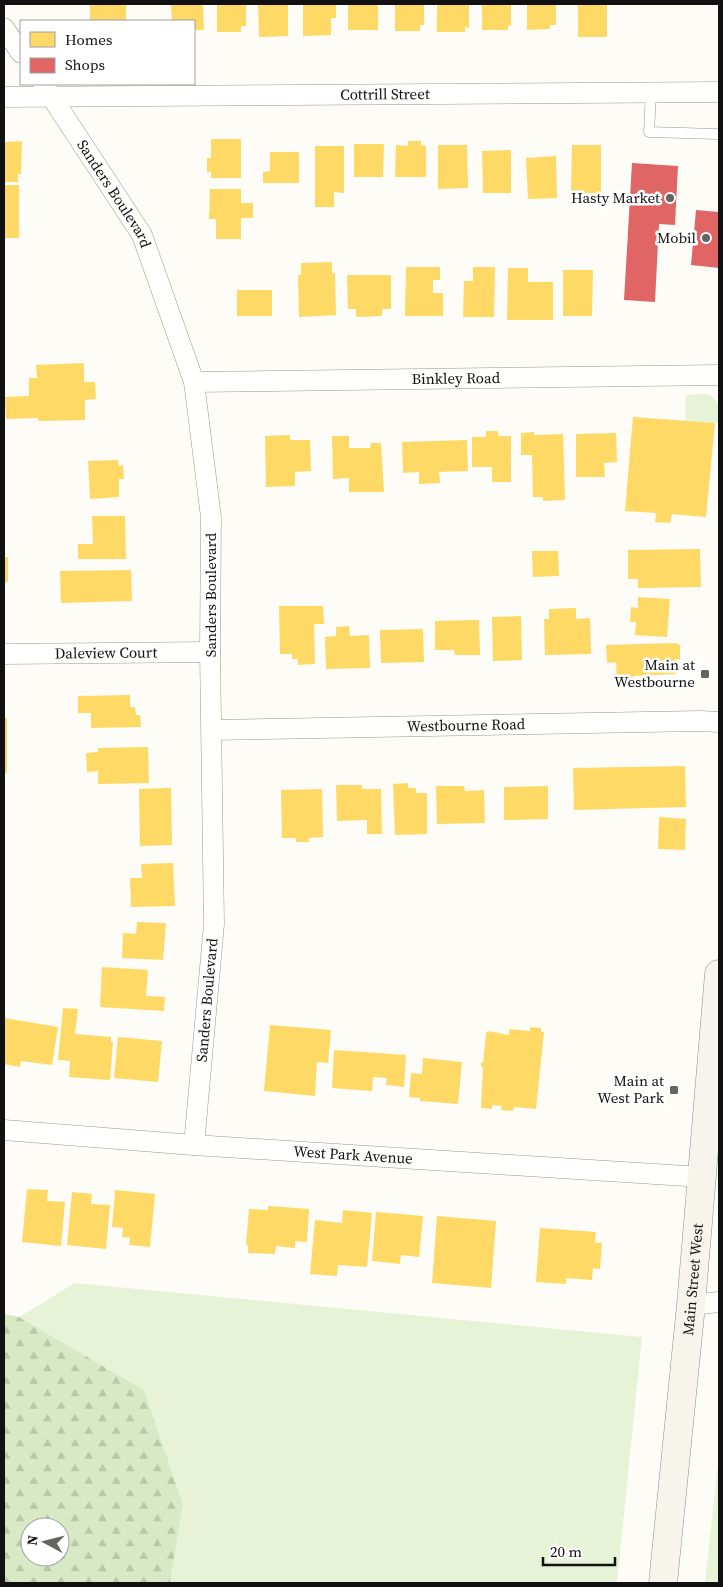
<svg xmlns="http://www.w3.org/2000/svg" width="723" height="1587" font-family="'Source Serif 4',serif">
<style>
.grass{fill:#e7f3d7}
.forest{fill:url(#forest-firs);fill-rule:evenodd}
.homes{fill:#ffd966}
.shops{fill:#e06666}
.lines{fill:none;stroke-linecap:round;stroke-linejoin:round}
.service-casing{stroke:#979795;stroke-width:11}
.minor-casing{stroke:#979795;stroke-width:21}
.secondary-casing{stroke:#8e8d8b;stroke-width:29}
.service{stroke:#fffffe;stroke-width:10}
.minor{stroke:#fffffe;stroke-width:20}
.secondary{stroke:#f6f4eb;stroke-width:28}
.poi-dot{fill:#646362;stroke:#fff;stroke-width:2}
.labels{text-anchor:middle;stroke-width:5;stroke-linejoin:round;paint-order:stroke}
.street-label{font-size:15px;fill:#111;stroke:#fff}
.poi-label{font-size:15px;fill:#111;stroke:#fff;text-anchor:end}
</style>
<defs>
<pattern id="forest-firs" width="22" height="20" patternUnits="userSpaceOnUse" patternTransform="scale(1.25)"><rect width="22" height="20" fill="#d8eac5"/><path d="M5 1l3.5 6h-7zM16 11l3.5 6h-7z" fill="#b8c8a8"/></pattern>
</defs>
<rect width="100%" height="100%" fill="#fdfcf7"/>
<path class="grass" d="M 705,394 L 712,396 L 719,405 L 718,423 L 685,421 L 686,395 Z
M 75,1283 L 642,1337 L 617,1583 L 170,1583 L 183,1504 L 144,1390 L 19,1317 Z
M 719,1454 L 719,1583 L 705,1583 Z"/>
<path class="forest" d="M 4,1314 L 19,1317 L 144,1390 L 183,1504 L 170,1583 L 4,1583 ZM 30,1527 L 60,1527 L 60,1557 L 30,1557 Z"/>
<path class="homes" d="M 90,4 L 126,4 L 126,21 L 90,21 Z
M 171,4 L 203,4 L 204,30 L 194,30 L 194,21 L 172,21 Z
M 217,4 L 246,4 L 246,26 L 241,26 L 241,32 L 217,32 Z
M 258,4 L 288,4 L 288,36 L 259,37 Z
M 303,4 L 336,4 L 336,18 L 331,18 L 331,35 L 303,36 Z
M 348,4 L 378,4 L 378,30 L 348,30 Z
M 395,4 L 424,4 L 424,25 L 420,25 L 420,31 L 395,31 Z
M 437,4 L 469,4 L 469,28 L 465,27 L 465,32 L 437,32 Z
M 482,4 L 511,4 L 511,26 L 508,25 L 508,30 L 482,30 Z
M 527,4 L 556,4 L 556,25 L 550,25 L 550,29 L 527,30 Z
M 578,4 L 607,4 L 607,37 L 578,37 Z
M 211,139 L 241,139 L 241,178 L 211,178 L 211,172 L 207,172 L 207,158 L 211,158 Z
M 22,141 L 21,174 L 18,174 L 18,182 L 4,182 L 4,142 Z
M 408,141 L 421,141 L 421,145 L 426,146 L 426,177 L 395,177 L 396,145 L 408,146 Z
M 354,144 L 384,144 L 383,177 L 354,177 Z
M 438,145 L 467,145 L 468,188 L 438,189 Z
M 572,145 L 601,145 L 601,193 L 571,193 Z
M 315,146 L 344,146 L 344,193 L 334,192 L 334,207 L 315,207 Z
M 511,150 L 511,193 L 483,193 L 482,151 Z
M 270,152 L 299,152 L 299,183 L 263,183 L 263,172 L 270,171 Z
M 556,156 L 557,198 L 528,199 L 526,158 Z
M 4,185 L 19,185 L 19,238 L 4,238 Z
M 210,189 L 241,189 L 241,203 L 253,203 L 253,218 L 241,218 L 241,239 L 216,239 L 216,219 L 209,219 Z
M 332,262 L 332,273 L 335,273 L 336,315 L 299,317 L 298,275 L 301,275 L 301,263 Z
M 406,267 L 440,267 L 440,280 L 433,280 L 433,293 L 443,293 L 443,316 L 405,316 Z
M 473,267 L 495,267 L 494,317 L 463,317 L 464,281 L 473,281 Z
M 508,268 L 528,268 L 528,282 L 553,282 L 553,320 L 507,320 Z
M 563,270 L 593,270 L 592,316 L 563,316 Z
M 347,275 L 391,275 L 391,309 L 382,309 L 382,316 L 356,317 L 356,309 L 348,309 Z
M 237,290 L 272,290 L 272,316 L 237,316 Z
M 84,363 L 84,382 L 95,382 L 96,399 L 85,400 L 85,420 L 38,421 L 38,418 L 6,419 L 5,397 L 29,396 L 29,378 L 37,378 L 36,365 Z
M 633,417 L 715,423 L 706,517 L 672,514 L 670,523 L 655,522 L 656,513 L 625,511 Z
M 486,431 L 498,431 L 498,436 L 511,436 L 511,482 L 492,482 L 492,467 L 472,467 L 472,437 L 486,437 Z
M 534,432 L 534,435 L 563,434 L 565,500 L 543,501 L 543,497 L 533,497 L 532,455 L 521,455 L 521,433 Z
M 616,433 L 617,462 L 604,463 L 605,477 L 576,477 L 576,434 Z
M 290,435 L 290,440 L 310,440 L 311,471 L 295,472 L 295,486 L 266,487 L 265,436 Z
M 332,436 L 349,436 L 349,448 L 370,448 L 371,443 L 381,443 L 384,492 L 349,492 L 349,478 L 333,479 Z
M 467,440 L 468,471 L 439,472 L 440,483 L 419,484 L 419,472 L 403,473 L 402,442 Z
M 118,460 L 119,466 L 123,465 L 124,479 L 119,479 L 119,497 L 90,499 L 88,461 Z
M 92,516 L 125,516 L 126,559 L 78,559 L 78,544 L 93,544 Z
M 700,549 L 701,587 L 638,588 L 638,579 L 628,579 L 628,550 Z
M 532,551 L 558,551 L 559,576 L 533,577 Z
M 4,557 L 8,557 L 8,582 L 4,582 Z
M 131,570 L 132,601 L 61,603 L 60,571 Z
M 638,597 L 670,599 L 667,637 L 635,635 L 636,622 L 630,622 L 631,607 L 638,608 Z
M 279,606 L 323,606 L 324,624 L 314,624 L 315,664 L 298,665 L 298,659 L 292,659 L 292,654 L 280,654 Z
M 576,608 L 576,619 L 590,618 L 591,654 L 545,655 L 544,619 L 549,619 L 549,609 Z
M 521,616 L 522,660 L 493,661 L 492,617 Z
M 479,620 L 480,655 L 455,655 L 454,650 L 435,650 L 435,621 Z
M 349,626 L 350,636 L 369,635 L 370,668 L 326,669 L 325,637 L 336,636 L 336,627 Z
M 423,629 L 424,662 L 381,663 L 380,630 Z
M 675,643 L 680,645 L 680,659 L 675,659 L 676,674 L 633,676 L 633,682 L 617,683 L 616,662 L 607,663 L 606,645 Z
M 130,695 L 130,707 L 135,707 L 136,715 L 140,715 L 141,727 L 91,728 L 91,713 L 78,713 L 78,696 Z
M 4,718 L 7,718 L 7,773 L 4,773 Z
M 148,747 L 149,783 L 98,784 L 98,771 L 87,772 L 86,753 L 98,752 L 98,748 Z
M 685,766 L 686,807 L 574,810 L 573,768 Z
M 408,783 L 408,788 L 416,788 L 416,793 L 427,793 L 427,834 L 395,835 L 393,784 Z
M 336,785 L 362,785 L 362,789 L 381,789 L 382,834 L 367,834 L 367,820 L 337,821 Z
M 436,786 L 464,786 L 465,791 L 484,790 L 485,823 L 437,824 Z
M 548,786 L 548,819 L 504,820 L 504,787 Z
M 171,788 L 172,845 L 140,846 L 139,789 Z
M 322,789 L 323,837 L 309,838 L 309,842 L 296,842 L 296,838 L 282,838 L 281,790 Z
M 659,817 L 686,819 L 685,850 L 658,849 Z
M 173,863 L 175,906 L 131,907 L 130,878 L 142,878 L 141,864 Z
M 137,922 L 166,923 L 163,960 L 122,958 L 123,933 L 136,934 Z
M 102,967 L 148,970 L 146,996 L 165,997 L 164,1011 L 100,1007 Z
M 63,1008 L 78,1009 L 75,1034 L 111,1037 L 111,1042 L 113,1042 L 110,1080 L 69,1077 L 70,1061 L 58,1060 Z
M 4,1018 L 58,1027 L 52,1065 L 21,1061 L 20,1067 L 4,1064 Z
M 270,1025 L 331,1030 L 328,1063 L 317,1062 L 315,1096 L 264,1091 Z
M 530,1027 L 541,1028 L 541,1032 L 544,1032 L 536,1109 L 514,1107 L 513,1111 L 501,1110 L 502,1106 L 492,1105 L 492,1109 L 481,1108 L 483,1067 L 481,1066 L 481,1062 L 483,1063 L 486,1034 L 488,1031 L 509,1035 L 509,1029 L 530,1031 Z
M 118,1037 L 162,1041 L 158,1082 L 114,1078 Z
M 334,1050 L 406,1055 L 404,1087 L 386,1085 L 387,1078 L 373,1077 L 372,1091 L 332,1088 Z
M 423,1058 L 462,1062 L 458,1104 L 420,1101 L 420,1098 L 409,1097 L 411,1073 L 422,1074 Z
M 27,1189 L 48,1190 L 47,1201 L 65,1202 L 61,1246 L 22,1242 Z
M 115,1190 L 155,1194 L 150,1247 L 129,1245 L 130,1238 L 122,1237 L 123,1228 L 112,1227 Z
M 72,1192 L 92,1194 L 91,1204 L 110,1205 L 106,1249 L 67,1245 Z
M 268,1206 L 309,1209 L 307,1242 L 295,1241 L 295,1248 L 276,1246 L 275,1254 L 248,1253 L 248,1245 L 246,1245 L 249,1209 L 268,1210 Z
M 343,1210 L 372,1213 L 367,1267 L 338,1265 L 337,1276 L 310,1274 L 315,1220 L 342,1223 Z
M 376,1212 L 423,1216 L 419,1257 L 401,1255 L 400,1264 L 372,1261 Z
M 437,1216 L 496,1221 L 491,1288 L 432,1283 Z
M 540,1228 L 596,1232 L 595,1243 L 602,1243 L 600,1269 L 593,1268 L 592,1280 L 566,1278 L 566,1284 L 536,1282 Z"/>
<path class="shops" d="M 632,163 L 678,166 L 675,225 L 659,224 L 655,302 L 624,300 Z
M 696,210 L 719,212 L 719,268 L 691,265 Z"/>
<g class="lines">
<g class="service-casing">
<path id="service" d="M 651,92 L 649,132 L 717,134"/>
</g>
<g class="minor-casing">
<g id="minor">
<path d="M 4,28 L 21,53"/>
<path id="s1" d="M 43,84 L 142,235 L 194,382 L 211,517 L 210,652 L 214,924 L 194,1145"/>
<path id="s2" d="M 4,97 L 719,92"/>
<path id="s3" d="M 194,382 L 719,375"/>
<path id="s4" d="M 4,654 L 210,652"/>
<path id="s5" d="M 212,730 L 700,721 L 719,722"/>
<path id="s6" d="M 4,1130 L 194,1145 L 702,1177"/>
<path d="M 691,1305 L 719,1302"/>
</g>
</g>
<g class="secondary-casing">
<g id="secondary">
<path id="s7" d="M 663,1583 L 691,1305 L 719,974"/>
</g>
</g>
<use href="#service" class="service"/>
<use href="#minor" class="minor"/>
<use href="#secondary" class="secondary"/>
</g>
<g class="poi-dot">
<circle cx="670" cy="198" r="5"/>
<circle cx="706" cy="238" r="5"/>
<rect x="700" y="669" width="10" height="10" rx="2.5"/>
<rect x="669" y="1085" width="10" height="10" rx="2.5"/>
</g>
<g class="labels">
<g class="street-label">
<text dy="5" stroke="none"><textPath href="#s2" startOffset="381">Cottrill Street</textPath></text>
<text dy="5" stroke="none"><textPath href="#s1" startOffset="131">Sanders Boulevard</textPath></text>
<text dy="5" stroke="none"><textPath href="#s3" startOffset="262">Binkley Road</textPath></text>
<text transform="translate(211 595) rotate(-90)" y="5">Sanders Boulevard</text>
<text dy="5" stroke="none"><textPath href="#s4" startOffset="102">Daleview Court</textPath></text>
<text dy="5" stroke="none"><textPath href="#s5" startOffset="254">Westbourne Road</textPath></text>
<text transform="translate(207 1000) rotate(-85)" y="5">Sanders Boulevard</text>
<text dy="5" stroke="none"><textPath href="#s6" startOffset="350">West Park Avenue</textPath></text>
<text dy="5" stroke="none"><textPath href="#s7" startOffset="305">Main Street West</textPath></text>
</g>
<g class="poi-label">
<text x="660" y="203">Hasty Market</text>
<text x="696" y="243">Mobil</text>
<text x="695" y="670">Main at<tspan x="695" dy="17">Westbourne</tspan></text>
<text x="664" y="1086">Main at<tspan x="664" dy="17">West Park</tspan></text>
</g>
</g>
<rect width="723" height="1587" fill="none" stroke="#111111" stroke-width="10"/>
<rect x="20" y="20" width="175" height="65" fill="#ffffff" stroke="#a0a0a0"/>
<rect x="30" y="32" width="25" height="15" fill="#ffd966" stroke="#a0a0a0"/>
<text x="65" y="45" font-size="15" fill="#111111">Homes</text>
<rect x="30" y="58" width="25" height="15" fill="#e06666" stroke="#a0a0a0"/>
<text x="65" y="70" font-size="15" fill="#111111">Shops</text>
<g transform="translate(45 1542) rotate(277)"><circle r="24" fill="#ffffff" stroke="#a0a0a0"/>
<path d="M0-4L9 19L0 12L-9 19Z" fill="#646362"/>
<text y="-8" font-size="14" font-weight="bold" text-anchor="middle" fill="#111111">N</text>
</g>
<path d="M543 1557v8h72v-8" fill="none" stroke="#111111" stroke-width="2.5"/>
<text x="550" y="1557" font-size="15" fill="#111111" stroke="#ffffff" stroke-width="4" paint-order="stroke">20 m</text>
</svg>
